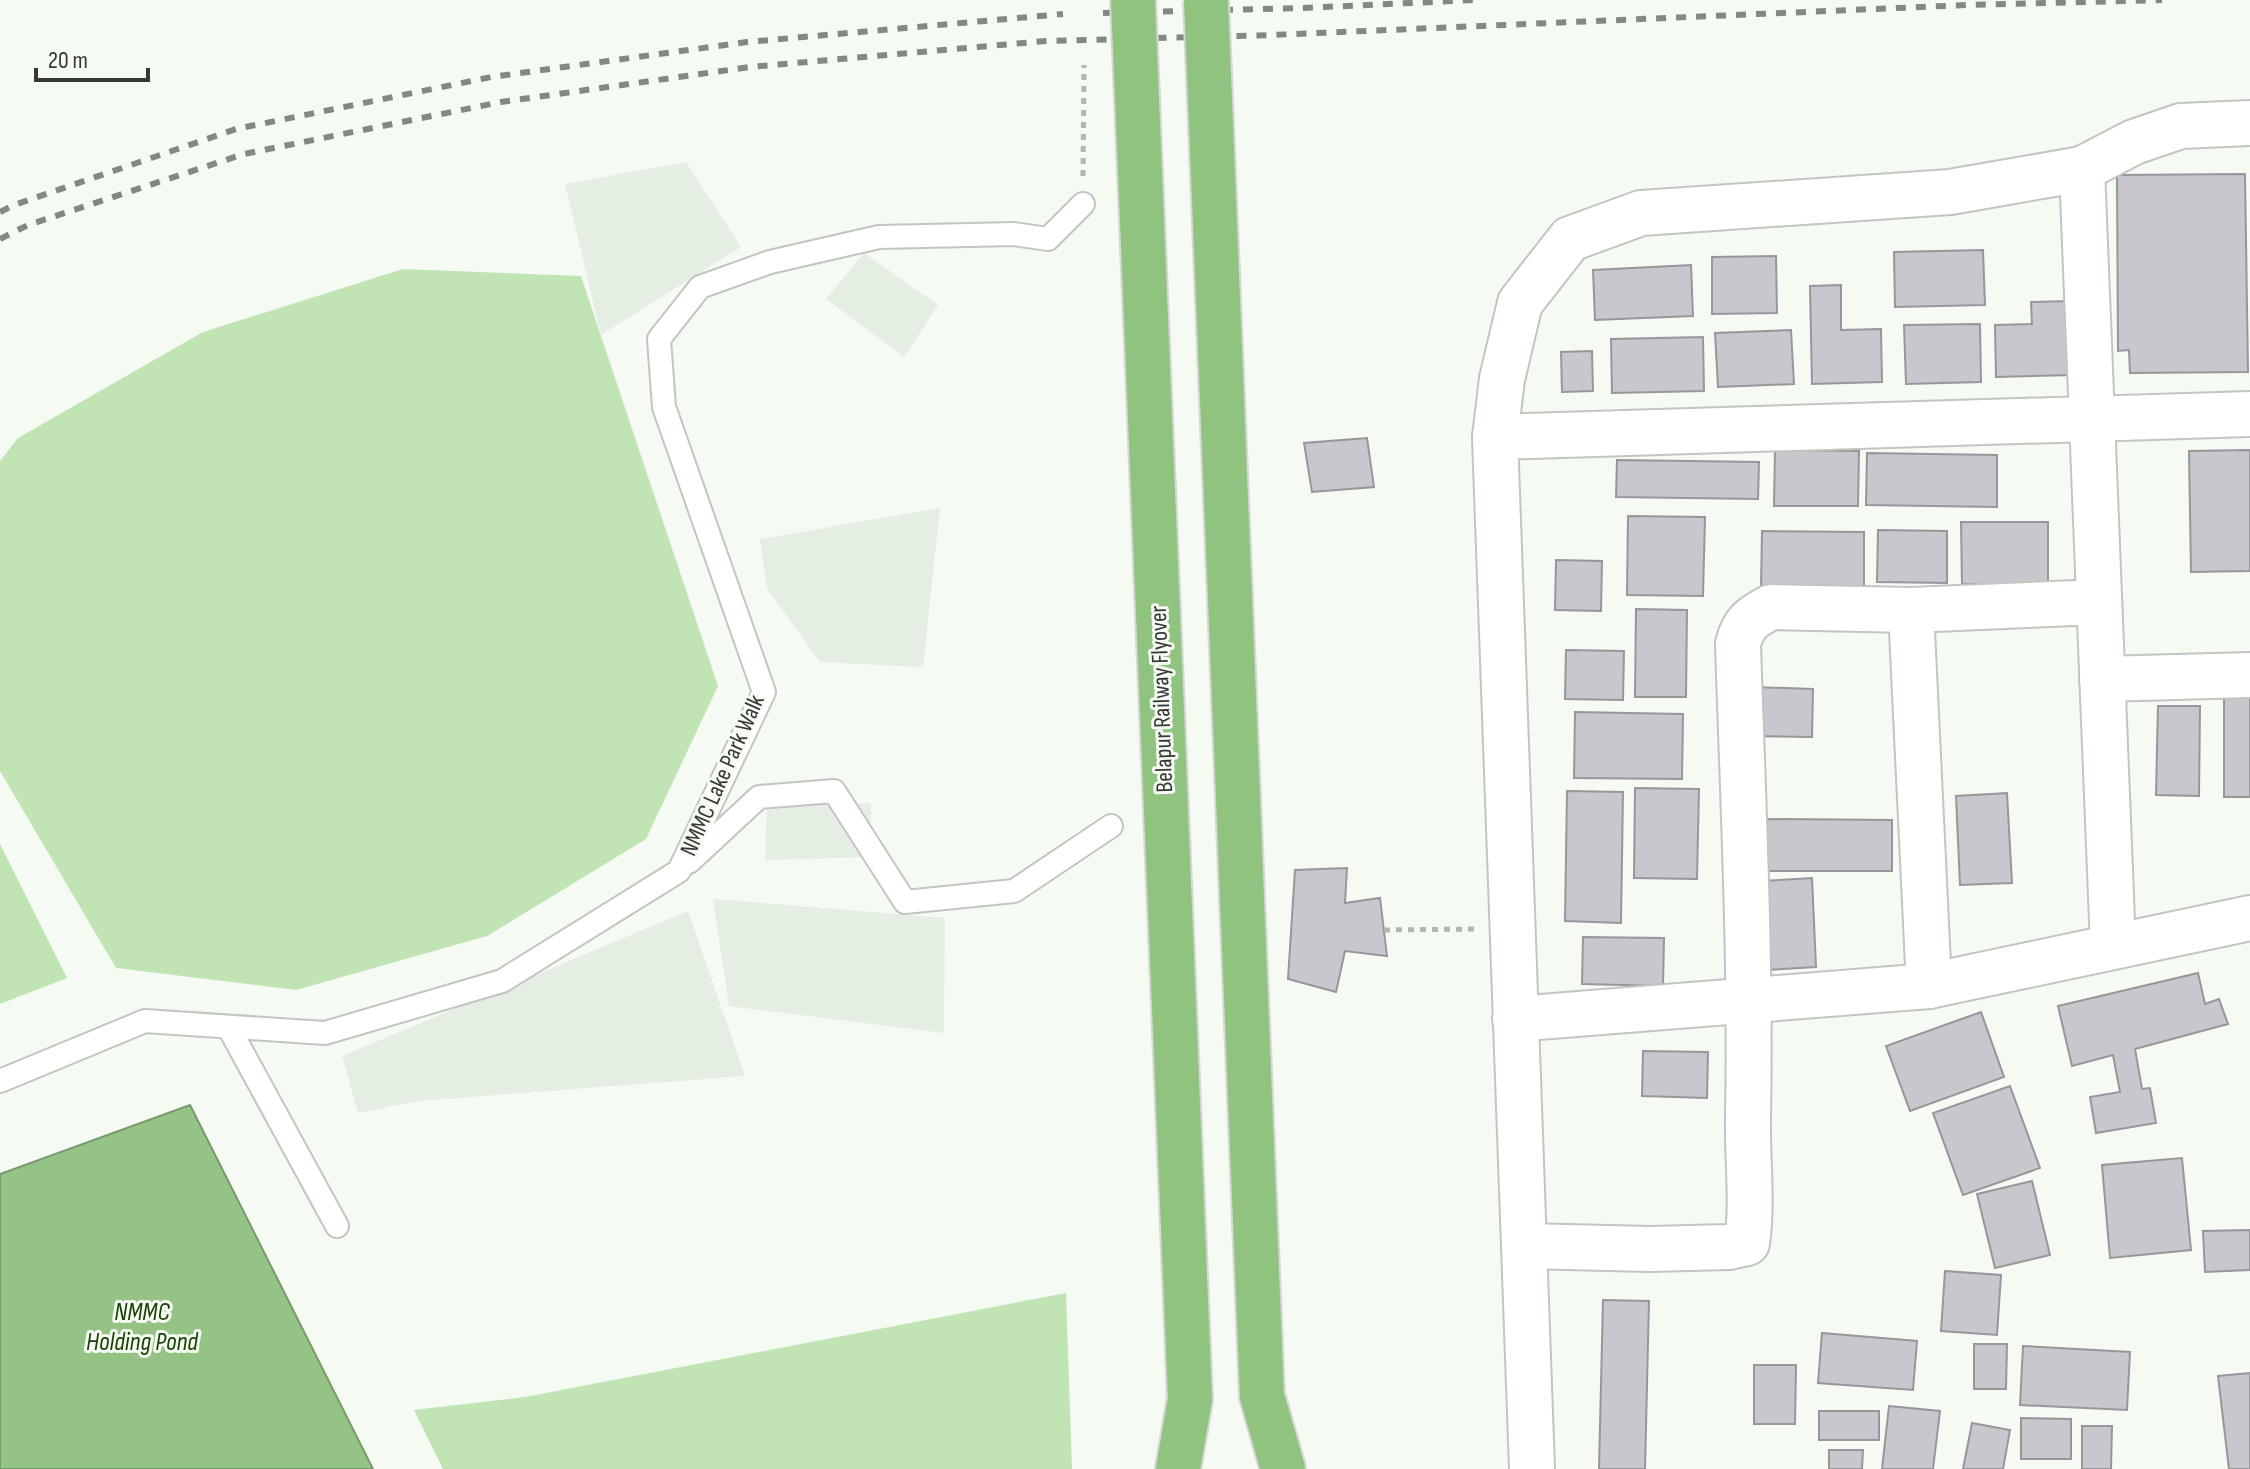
<svg xmlns="http://www.w3.org/2000/svg" width="2250" height="1469" font-family="'Sofia Sans Condensed',sans-serif">
<style>
.built{fill:#e4eee2}
.green{fill:#c0e4b4}
.water{fill:#95c386;stroke:#78996e;stroke-width:2}
.building{fill:#cac6cd;stroke:#98959b;stroke-width:2}
.lines{fill:none;stroke-linecap:round;stroke-linejoin:round}
.service-casing{stroke:#c1c6c0;stroke-width:26}
.minor-casing{stroke:#c1c6c0;stroke-width:48}
.trunk-casing{stroke:#d7d7d7;stroke-width:48}
.path{stroke:#b3b7b2;stroke-width:5;stroke-dasharray:6 6;stroke-linecap:butt}
.service{stroke:#fff;stroke-width:22}
.minor{stroke:#fff;stroke-width:44}
.trunk{stroke:#90c37f;stroke-width:44}
.rail{stroke:#848884;stroke-width:6;stroke-dasharray:10 10;stroke-linecap:butt}
.trunk-bridge-casing{stroke:#d7d7d7;stroke-width:48;stroke-linecap:butt}
.trunk-bridge{stroke:#90c37f;stroke-width:44}
.labels{text-anchor:middle;stroke-width:6;stroke-linejoin:round;paint-order:stroke}
.street-label{font-size:24px;fill:#363836;stroke:#f5faf3}
.water-label{font-size:26px;font-style:italic;fill:#184303;stroke:#f5faf3}
</style>
<rect width="100%" height="100%" fill="#f5faf3"/>
<g class="built">
<polygon points="686,162 741,247 601,335 565,184"/>
<polygon points="864,253 938,305 904,357 826,299"/>
<polygon points="940,508 923,667 820,662 767,589 760,539"/>
<polygon points="871,803 871,857 765,860 767,807"/>
<polygon points="713,899 945,918 944,1033 729,1006"/>
<polygon points="688,911 745,1076 418,1101 358,1113 342,1056"/>
</g>
<g class="green">
<polygon points="403,269 581,276 718,686 646,839 487,936 296,990 116,968 0,771 0,461 18,438 203,332"/>
<polygon points="0,844 67,978 0,1004"/>
<polygon points="1066,1293 1072,1469 443,1469 414,1410 525,1397"/>
</g>
<polygon class="water" points="190,1105 373,1469 0,1469 0,1174"/>
<g class="building">
<polygon points="2245,174 2248,372 2130,373 2129,350 2118,351 2117,175"/>
<polygon points="1983,250 1985,305 1895,307 1894,252"/>
<polygon points="1776,256 1777,313 1712,314 1712,257"/>
<polygon points="1691,265 1693,316 1595,320 1593,270"/>
<polygon points="1841,285 1841,330 1881,329 1882,382 1812,384 1810,286"/>
<polygon points="2072,301 2074,375 1996,377 1995,325 2032,324 2031,302"/>
<polygon points="1980,324 1981,382 1906,384 1904,325"/>
<polygon points="1791,330 1794,384 1718,387 1715,333"/>
<polygon points="1703,337 1704,391 1612,393 1611,339"/>
<polygon points="1592,351 1593,391 1562,392 1561,352"/>
<polygon points="1367,438 1374,487 1312,492 1304,443"/>
<polygon points="1775,450 1859,451 1858,506 1774,506"/>
<polygon points="2250,450 2250,571 2191,572 2189,451"/>
<polygon points="1867,453 1997,455 1997,507 1866,505"/>
<polygon points="1617,460 1759,462 1758,499 1616,497"/>
<polygon points="1628,516 1705,517 1703,596 1627,595"/>
<polygon points="1961,522 2048,522 2048,584 1962,584"/>
<polygon points="1878,530 1947,531 1947,583 1877,582"/>
<polygon points="1762,531 1864,532 1864,591 1761,589"/>
<polygon points="1556,560 1602,561 1601,611 1555,610"/>
<polygon points="1636,609 1687,610 1686,697 1635,697"/>
<polygon points="1566,650 1624,651 1623,700 1565,699"/>
<polygon points="1753,687 1813,689 1812,737 1752,736"/>
<rect x="2224" y="696" width="26" height="101"/>
<polygon points="2158,706 2200,706 2199,796 2156,795"/>
<polygon points="1575,712 1683,714 1682,779 1574,778"/>
<polygon points="1635,788 1699,789 1697,879 1634,878"/>
<polygon points="1567,791 1623,792 1621,923 1565,921"/>
<polygon points="2007,793 2012,883 1960,885 1956,796"/>
<polygon points="1763,819 1892,820 1892,871 1763,871"/>
<polygon points="1347,868 1345,903 1380,898 1387,956 1345,951 1336,992 1288,979 1295,870"/>
<polygon points="1812,878 1816,967 1766,970 1762,881"/>
<polygon points="1583,937 1664,938 1663,986 1582,984"/>
<polygon points="2198,973 2205,1004 2219,999 2228,1024 2135,1049 2142,1089 2150,1088 2156,1123 2096,1133 2090,1097 2120,1092 2113,1055 2072,1066 2058,1006"/>
<polygon points="1981,1012 2004,1077 1910,1111 1886,1046"/>
<polygon points="1643,1051 1708,1052 1707,1098 1642,1096"/>
<polygon points="2010,1086 2040,1168 1963,1195 1933,1113"/>
<polygon points="2182,1158 2191,1250 2110,1258 2102,1165"/>
<polygon points="2032,1181 2050,1255 1995,1268 1977,1194"/>
<polygon points="2250,1230 2250,1270 2205,1272 2203,1231"/>
<polygon points="1945,1271 2001,1275 1997,1335 1941,1331"/>
<polygon points="1603,1300 1649,1301 1645,1469 1599,1469"/>
<polygon points="1822,1333 1917,1341 1913,1390 1818,1383"/>
<polygon points="1974,1344 2007,1344 2006,1389 1974,1389"/>
<polygon points="2023,1346 2130,1352 2127,1410 2020,1405"/>
<polygon points="1754,1365 1796,1365 1795,1424 1754,1424"/>
<polygon points="2250,1373 2250,1469 2229,1469 2218,1376"/>
<polygon points="1889,1406 1940,1411 1933,1469 1882,1469"/>
<rect x="1819" y="1411" width="60" height="29"/>
<polygon points="2021,1418 2071,1419 2071,1459 2021,1459"/>
<polygon points="1972,1423 2010,1430 2003,1469 1963,1469"/>
<polygon points="2082,1426 2112,1426 2111,1469 2082,1469"/>
<polygon points="1829,1450 1863,1450 1862,1469 1829,1469"/>
</g>
<g class="lines">
<g class="service-casing">
<g id="service">
<polyline points="689,862 759,797 834,791 905,902 1014,891 1111,826"/>
<polyline points="229,1028 337,1226"/>
<polyline points="0,1081 145,1021 325,1033 502,981 679,871 764,692 664,407 659,339 700,287 770,262 879,237 1014,234 1048,239 1083,204"/>
</g>
</g>
<g class="minor-casing">
<g id="minor">
<polyline points="2082,169 2113,946"/>
<polyline points="1495,437 2250,414"/>
<polyline points="1911,610 1929,986"/>
<polyline points="2102,679 2250,675"/>
<polyline points="1515,1019 1929,986 2250,918"/>
<path d="M1524,1246L1650,1249L1729,1247L1747,1243C1753,1201 1747,1159 1748,1116C1751,959 1743,801 1738,644C1743,623 1752,617 1771,607L1911,610L2099,602"/>
<polyline points="1532,1469 1495,437 1502,379 1520,303 1570,239 1641,213 1950,192 2082,169 2134,142 2181,126 2250,123"/>
</g>
</g>
<g class="trunk-casing">
<g id="trunk">
<polyline points="1262,1396 1283,1469"/>
<polyline points="1178,1469 1190,1399"/>
</g>
</g>
<g class="path">
<polyline points="1083,176 1084,65"/>
<polyline points="1384,930 1475,929"/>
</g>
<use href="#service" class="service"/>
<use href="#minor" class="minor"/>
<use href="#trunk" class="trunk"/>
<g class="rail">
<polyline points="1103,13 1303,8 1475,0"/>
<polyline points="0,212 14,205 236,129 491,77 747,42 1063,14"/>
<polyline points="0,239 28,225 244,154 501,102 750,67 1046,41 1272,35 1967,5 2162,0"/>
</g>
<g class="trunk-bridge-casing">
<g id="trunk-bridge">
<polyline points="1133,0 1190,1399"/>
<polyline points="1206,0 1262,1396"/>
</g>
</g>
<use href="#trunk-bridge" class="trunk-bridge"/>
</g>
<g class="labels">
<g class="street-label">
<text transform="translate(1161 699) rotate(-92)" y="8">Belapur Railway Flyover</text>
<text transform="translate(722 775) rotate(-66)" y="8">NMMC Lake Park Walk</text>
</g>
<g class="water-label">
<text x="142" y="1320">NMMC<tspan x="142" dy="30">Holding Pond</tspan></text>
</g>
</g>
<path d="M36 68v12h112v-12" fill="none" stroke="#363836" stroke-width="4"/>
<text x="48" y="68" font-size="24" fill="#363836" stroke="#f5faf3" stroke-width="6" paint-order="stroke">20 m</text>
</svg>
